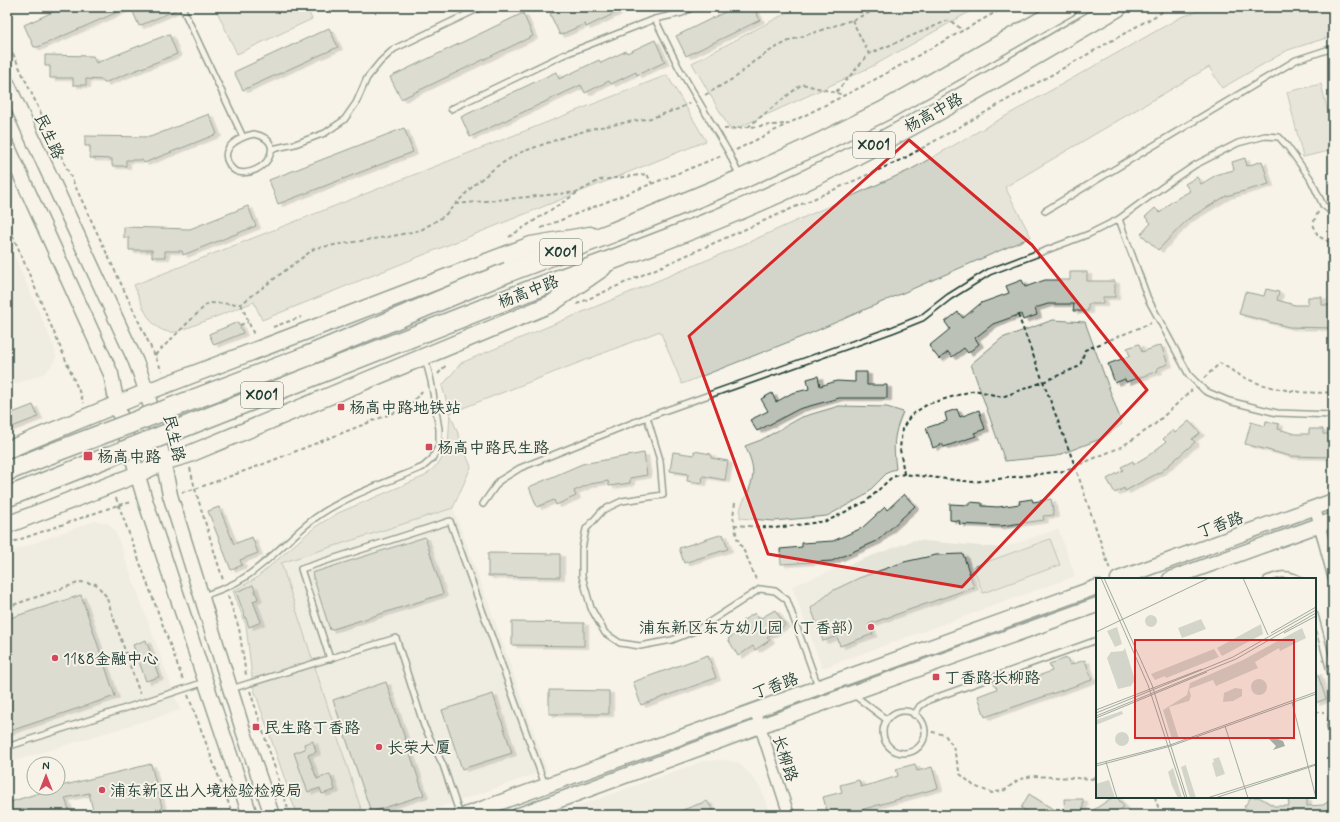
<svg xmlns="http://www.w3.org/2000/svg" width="1340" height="822" font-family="Mynerve,'LXGW WenKai TC',sans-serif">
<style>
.built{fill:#e5e4d9}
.green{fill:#d3d5ca;stroke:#79897f}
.building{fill:#bbc1b6;stroke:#1f3d34;filter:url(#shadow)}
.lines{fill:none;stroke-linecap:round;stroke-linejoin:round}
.lane-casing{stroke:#1f3d34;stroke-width:8}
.street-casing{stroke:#1f3d34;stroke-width:13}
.secondary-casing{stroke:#1f3d34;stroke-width:17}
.primary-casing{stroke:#1f3d34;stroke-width:19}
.highway-casing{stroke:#1f3d34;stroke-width:22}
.path{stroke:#1f3d34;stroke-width:2;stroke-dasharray:4 3;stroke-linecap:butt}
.lane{stroke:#f7f3e8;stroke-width:5}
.street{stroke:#f7f3e8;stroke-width:10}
.secondary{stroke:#f7f3e8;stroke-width:14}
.primary{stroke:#f7f3e8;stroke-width:16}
.highway{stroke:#f7f3e8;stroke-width:19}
.highway-bridge-casing{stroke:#1f3d34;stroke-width:22;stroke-linecap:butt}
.highway-bridge{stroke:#f7f3e8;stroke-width:19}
.marked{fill:none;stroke:#d62828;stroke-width:3;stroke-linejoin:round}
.poi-dot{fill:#d1495b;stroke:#f7f3e8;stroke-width:1.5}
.labels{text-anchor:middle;stroke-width:4;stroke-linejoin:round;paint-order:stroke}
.shield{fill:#f7f3e8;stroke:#60746a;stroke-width:1}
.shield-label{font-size:15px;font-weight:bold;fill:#1f3d34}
.street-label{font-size:16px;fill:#1f3d34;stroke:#f7f3e8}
.poi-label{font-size:16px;fill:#1f3d34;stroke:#f7f3e8;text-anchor:start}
.inset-road{fill:none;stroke:#a1aaa0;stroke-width:1}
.view{fill:#d62828;fill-opacity:0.15;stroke:#d62828;stroke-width:2}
.inset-edge{fill:none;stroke:#1f3d34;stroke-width:2}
</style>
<defs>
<filter id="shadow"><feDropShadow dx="4.5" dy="2.5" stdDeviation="0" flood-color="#0004"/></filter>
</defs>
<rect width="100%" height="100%" fill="#f7f3e8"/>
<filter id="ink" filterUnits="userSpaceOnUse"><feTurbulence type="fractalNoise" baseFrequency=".025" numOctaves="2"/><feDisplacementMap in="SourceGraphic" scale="8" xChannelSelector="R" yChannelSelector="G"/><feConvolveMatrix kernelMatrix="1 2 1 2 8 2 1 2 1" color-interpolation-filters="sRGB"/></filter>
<g filter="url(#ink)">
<g class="built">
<polygon points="7,239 54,347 56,357 51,366 45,373 7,387"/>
<polygon points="453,508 497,627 547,770 418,815 363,815 281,563"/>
<polygon points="95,521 107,523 115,531 180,710 7,763 7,553"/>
<polygon points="1058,529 1075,576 822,668 792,586 914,540 1002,548"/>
<polygon points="722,760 737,762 750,774 761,789 770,815 553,815 704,761"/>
</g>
<g class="green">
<polygon points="215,7 306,7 312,19 237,54"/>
<polygon points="798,7 978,7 873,66 731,131 692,63"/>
<polygon points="1211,7 1333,7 1333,36 1288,50 1222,88 1209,67 1005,187 1031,237 809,334 682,384 660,331 450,413 471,467 453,508 281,563 363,815 297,815 253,686 246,625 233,591 255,579 315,527 338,513 425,476 440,462 448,447 450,413 442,386 461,363 731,250 910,170 1181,17"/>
<path d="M667,75L706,141L262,320L254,302L182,330C179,331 174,333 170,332C148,330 141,301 134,285Z"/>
<polygon points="1321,84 1333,132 1333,150 1303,157 1287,92"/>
<polygon points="1053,320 1085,322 1122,424 1103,438 1056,456 1005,461 971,364 1002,338"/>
<path d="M839,406L887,407L903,412C893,436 893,444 896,469L889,471L864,496L827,516L774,521L740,518C740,505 742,505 747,494C756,475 754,465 745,446L761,440L802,417Z"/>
<polygon points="1050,539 1060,565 983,593 973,567"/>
</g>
<g class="building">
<polygon points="64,7 129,7 38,47 34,47 24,25"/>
<polygon points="131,7 178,7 178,9 139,26"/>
<polygon points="566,7 628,7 586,27 585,24 560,35 550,14"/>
<polygon points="735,7 753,7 760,20 686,56 676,36"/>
<polygon points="523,13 533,36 401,99 390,77"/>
<polygon points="329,28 338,47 243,90 234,72"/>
<polygon points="169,34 177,54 104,83 103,80 86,79 86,85 73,85 73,78 50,78 50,66 45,66 45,55 93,56 96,63"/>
<polygon points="655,40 665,62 637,75 636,72 611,84 609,81 585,93 581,85 470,137 461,117 556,72 559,79 599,60 601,63 626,51 627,53"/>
<polygon points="209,114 217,134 144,163 142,160 126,160 126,166 112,166 112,159 90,158 90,146 85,146 85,136 150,137"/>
<polygon points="404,128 413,152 278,204 269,180"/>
<polygon points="1245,158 1247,166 1262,161 1269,184 1226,196 1188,219 1158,250 1141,234 1151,223 1145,217 1155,208 1160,213 1171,202 1190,191 1185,184 1197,177 1201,184 1218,174 1234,170 1232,162"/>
<polygon points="248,206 256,226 183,255 182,251 165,251 165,257 152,257 152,250 129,250 129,238 124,238 124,227 190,229"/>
<polygon points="1070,272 1087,272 1087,281 1115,281 1115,297 1103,297 1103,304 1088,304 1088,311 1073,311 1074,304 1048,304 1035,308 1037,315 1023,320 1021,314 993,324 975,338 979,344 968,353 964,348 952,357 948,352 939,359 929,346 950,329 945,322 958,312 963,318 981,303 1009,293 1006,286 1022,280 1025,287 1045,280 1070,280"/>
<polygon points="1266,289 1279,292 1277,300 1295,305 1308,305 1308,297 1322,297 1322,305 1333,305 1333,328 1289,327 1239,314 1245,292 1264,296"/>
<polygon points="238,322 243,333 214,345 209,334"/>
<polygon points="1139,344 1142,352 1161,345 1168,364 1157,368 1158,371 1126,382 1125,379 1115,383 1108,364 1130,356 1127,348"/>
<polygon points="855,372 867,372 867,385 887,385 887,398 839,398 799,409 757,431 750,420 768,411 761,399 772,393 776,402 792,393 809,389 807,379 818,376 820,386 837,381 855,382"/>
<polygon points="33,405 38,417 7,429 7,415"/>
<polygon points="957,409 960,417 979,410 985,429 974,433 976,436 944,447 942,444 933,448 926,428 947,421 945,413"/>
<polygon points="1189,421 1200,433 1192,439 1195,442 1162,471 1125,491 1124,488 1115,493 1107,479 1123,470 1121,467 1133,461 1134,464 1149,455 1166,442 1163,439 1173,430 1175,433"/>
<polygon points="1266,421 1279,424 1278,429 1296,434 1309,434 1309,429 1323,429 1323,434 1333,434 1333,457 1290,456 1245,444 1251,422 1265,426"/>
<polygon points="694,451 711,454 711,458 728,461 725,480 703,476 702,483 687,481 688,474 670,471 673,452 694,455"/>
<polygon points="644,453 647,475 630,478 630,483 609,486 608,481 590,484 574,491 576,496 556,505 554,500 537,507 529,487 582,464"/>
<polygon points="904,494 915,506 877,541 832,561 781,564 780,549 802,547 802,543 833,541 862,528 885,507 887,510"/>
<polygon points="1032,499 1033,502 1051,499 1054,515 1043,516 1044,520 1001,526 959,524 960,521 950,520 950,504 969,505 969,502 982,503 982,506 998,507 1020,504 1019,501"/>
<polygon points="219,507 234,544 252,537 258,553 240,560 242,565 231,570 208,511"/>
<polygon points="723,534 728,549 684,563 679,548"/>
<polygon points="425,537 443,594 330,630 312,573"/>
<polygon points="488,553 560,554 560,577 488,576"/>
<polygon points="963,554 974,587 869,624 873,634 840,646 837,636 823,641 811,608 832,591 859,578 904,562 936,555"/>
<polygon points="253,585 258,599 253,601 261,622 249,627 236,592"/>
<polygon points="81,595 115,696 7,732 7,619"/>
<polygon points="775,610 785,625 767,637 770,640 755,650 753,646 738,656 728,639 746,627 742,621 755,613 759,619"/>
<polygon points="512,622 584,623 584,646 512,645"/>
<polygon points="146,640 159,677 146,681 133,645"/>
<polygon points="708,655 716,678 641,705 633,682"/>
<polygon points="1067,658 1070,665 1085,660 1092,680 985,717 978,696 997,689 994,683 1012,677 1015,684 1052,671 1049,664"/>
<polygon points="1315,672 1317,672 1326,699 1315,703"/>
<polygon points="386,682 424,795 371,812 333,700"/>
<polygon points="549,690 609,691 609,714 549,714"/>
<polygon points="493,694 512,753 462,769 442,710"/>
<polygon points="313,741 316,752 308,755 317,779 330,774 335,790 322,794 320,788 308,792 294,753 305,749 304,744"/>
<polygon points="151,764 164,815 94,815 89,793 65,798 70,813 63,815 7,815 7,803 61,786"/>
<polygon points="915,764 917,771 932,767 938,788 843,815 828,815 823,797 842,792 840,785 859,780 861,787 879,782 898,776 896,769"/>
<polygon points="1029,794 1062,815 1032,815 1021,808"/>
<polygon points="1113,797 1117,797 1124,807 1112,815 1086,815"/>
<polygon points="1251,797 1259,797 1274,806 1289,806 1288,798 1307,798 1307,806 1323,805 1333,799 1333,815 1257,815 1244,807"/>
<polygon points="1064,799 1083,799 1083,815 1065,815"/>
<polygon points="707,801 716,815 672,815 672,814"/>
</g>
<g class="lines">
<g class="lane-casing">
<g id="lane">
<polyline points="182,7 243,137"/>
<polyline points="655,19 682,13 693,7"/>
<polyline points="451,109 563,55 655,19 678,66 729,153 740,177"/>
<path d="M254,134C290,141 263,178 238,172C234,171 230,167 229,164C219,147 240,137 254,134Z"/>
<polyline points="272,149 295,144 325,133 344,120 356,103 367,78 380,62 394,49 482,7"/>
<polyline points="1045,211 1296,60 1333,48"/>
<polyline points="1119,219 1164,186 1195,165 1238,143 1265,136 1279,137 1287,146 1310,178 1323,205 1333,213"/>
<polyline points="647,417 660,460 663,495 622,501 603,510 586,529 582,549 582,576 591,608 605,633 620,643 640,646 672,640 697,630 760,589 775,591 787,600 818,686"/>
<polyline points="483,504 499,481 520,468 647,417 892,330 922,318 949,297 989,272 1089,234 1119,219 1148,299 1189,375 1205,391 1229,401 1277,413 1333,415"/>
<path d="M1267,579C1279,575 1287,572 1299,579"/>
<path d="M203,596C217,591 230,587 242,579C269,563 289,537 315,518C345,496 388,482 423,467L432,459L439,445V429L431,381L425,358"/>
<polyline points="1315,615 1333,682"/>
<polyline points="330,659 301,569 450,521 545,785"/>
<polyline points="231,689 396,638 424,726 443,765 460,815"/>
<polyline points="854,695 887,720"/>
<polyline points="1333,710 1330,726 1333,737"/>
<circle cx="904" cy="732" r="21"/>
<polyline points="914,715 920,706 929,700 1097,640"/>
<polyline points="7,747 205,682"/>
</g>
</g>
<g class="street-casing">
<g id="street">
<polyline points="1315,508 1333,576"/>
<polyline points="755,711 789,815"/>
</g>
</g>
<g class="secondary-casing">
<g id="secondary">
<path d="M7,83L136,362C153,404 161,450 170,495L243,730L272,815"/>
<polyline points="7,145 111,374 117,405 145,500 250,815"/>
<polyline points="1118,579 1333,501"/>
<polyline points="1170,579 1333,520"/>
<polyline points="465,815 1097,587"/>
<polyline points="519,815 760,726 1097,605"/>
</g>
</g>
<g class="primary-casing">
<g id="primary">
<polyline points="7,450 147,392 531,245 590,235"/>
<polyline points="7,525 138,474 163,462 187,455 551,304 603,268"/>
</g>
</g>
<g class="highway-casing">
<g id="highway">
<polyline points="508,272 614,232 742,179 820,143 884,111 1067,7"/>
<path d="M518,295C628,253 741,215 846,160C938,113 1028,59 1117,7"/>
</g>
</g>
<g class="path">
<polyline points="852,20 869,54"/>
<polyline points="7,41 162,371"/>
<polyline points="836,92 869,54 949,20 963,30"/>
<polyline points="705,95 736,77 753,62 773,49 791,40 852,20 883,7"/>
<polyline points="748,127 802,84 844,95"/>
<polyline points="724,129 785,124"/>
<polyline points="736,150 867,84 1005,7"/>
<polyline points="456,204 578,192 600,180 647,174 652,184"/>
<polyline points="1318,212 1313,224 1318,236 1333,244"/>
<polyline points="7,222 84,403"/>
<polyline points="541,228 721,156"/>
<polyline points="509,237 577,193"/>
<polyline points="241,304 254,335"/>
<polyline points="577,304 903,159 1171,7"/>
<polyline points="1018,315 1075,466 1110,570"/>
<polyline points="240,325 248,322"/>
<polyline points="273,327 301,317"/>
<polyline points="155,355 208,303 241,304 315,248 393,236 421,230 444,216 474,185 496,167 519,153 564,137 595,128 651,118 678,109 690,103"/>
<polyline points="438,374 447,364"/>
<path d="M1204,378L1220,363C1227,367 1234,372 1241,376C1266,389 1305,395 1333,392"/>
<polyline points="190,468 195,489 223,580"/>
<polyline points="904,474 900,449 902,429 911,415 928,404 975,390 1002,397 1043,382 1080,366 1085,350 1151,323"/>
<polyline points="182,492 195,489 261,465 408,407 424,389"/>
<polyline points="116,498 183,680"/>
<polyline points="735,503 733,516 737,538 746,555 757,582"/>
<polyline points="734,525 775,528 827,521 867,501 892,477 904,474 973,482 1064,471 1121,447 1153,426 1192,390"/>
<polyline points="7,544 118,505 133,502"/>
<polyline points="228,596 239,628 246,675"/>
<polyline points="7,607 81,582 96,584 106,596 140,694"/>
<polyline points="250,691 290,815"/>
<polyline points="188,695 233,815"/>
<polyline points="1315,712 1324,712"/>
<polyline points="925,730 945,735 953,746 960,774 974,786 992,793 1005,790 1018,780 1032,776 1097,779"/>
<polyline points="1093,779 1097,772"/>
<polyline points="1155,797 1160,813"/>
<path d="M1150,815C1167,812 1187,808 1204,815"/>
</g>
<use href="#lane" class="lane"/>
<use href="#street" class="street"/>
<use href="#secondary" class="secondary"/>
<use href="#primary" class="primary"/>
<use href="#highway" class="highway"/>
<g class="highway-bridge-casing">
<g id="highway-bridge">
<polyline points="7,471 55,452 305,357 508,272"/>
<polyline points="7,497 518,295"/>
</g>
</g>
<use href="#highway-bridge" class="highway-bridge"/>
</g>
</g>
<path d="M0 0H1340V822H0ZM909,140L1032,245L1147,390L962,587L768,554L689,336Z" fill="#f7f3e8" fill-opacity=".55" fill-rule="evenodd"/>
<path class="marked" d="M909,140L1032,245L1147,390L962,587L768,554L689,336Z"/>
<g class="poi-dot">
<rect x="337" y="403" width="8" height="8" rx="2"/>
<rect x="425" y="443" width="8" height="8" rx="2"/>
<rect x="83" y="451" width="10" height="10" rx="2"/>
<circle cx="871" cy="627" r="4"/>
<circle cx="55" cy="658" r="4"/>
<rect x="932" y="673" width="8" height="8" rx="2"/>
<rect x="252" y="723" width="8" height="8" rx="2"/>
<circle cx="379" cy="747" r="4"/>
<circle cx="102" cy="790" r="4"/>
</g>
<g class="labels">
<g class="shield">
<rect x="853" y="132" width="42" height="26" rx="3"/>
<rect x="540" y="239" width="42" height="26" rx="3"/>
<rect x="241" y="382" width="42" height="26" rx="3"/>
</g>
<g class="shield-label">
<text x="874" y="150">X001</text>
<text x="561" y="257">X001</text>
<text x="262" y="400">X001</text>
</g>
<g class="street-label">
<text transform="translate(933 112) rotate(-29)" y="6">杨高中路</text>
<text transform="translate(50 136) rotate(65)" y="6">民生路</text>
<text transform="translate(528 291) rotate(-21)" y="6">杨高中路</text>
<text transform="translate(175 438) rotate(77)" y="6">民生路</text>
<text transform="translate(1220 524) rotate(-20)" y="6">丁香路</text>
<text transform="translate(775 685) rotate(-20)" y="6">丁香路</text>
<text transform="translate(786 758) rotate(72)" y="6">长柳路</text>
</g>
<g class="poi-label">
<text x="349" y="413">杨高中路地铁站</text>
<text x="437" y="453">杨高中路民生路</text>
<text x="97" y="462">杨高中路</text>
<text x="863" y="633" text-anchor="end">浦东新区东方幼儿园（丁香部）</text>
<text x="63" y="664">1188金融中心</text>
<text x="944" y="683">丁香路长柳路</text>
<text x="264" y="733">民生路丁香路</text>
<text x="387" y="753">长荣大厦</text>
<text x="110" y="796">浦东新区出入境检验检疫局</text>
</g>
</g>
<g transform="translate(1096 578)">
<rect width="220" height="220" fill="#f7f3e8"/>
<path d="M49 43a6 6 0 1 1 12 0a6 6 0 1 1-12 0ZM105,41L110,51L86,60L82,50ZM165,46L167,56L126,78L121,70ZM21,49L26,66L19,69L11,53ZM206,50L210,60L184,73L183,70L159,84L162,90L120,108L117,102L93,111L95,118L93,123L73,129L83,161H76L67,132L91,117L94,105L147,82ZM29,70L39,102L35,108L22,111L11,80L15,74L27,73ZM118,71L123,79L70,100L69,98L59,102L55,96ZM155 109a8 8 0 1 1 16 0a8 8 0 1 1-16 0ZM139,110L146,111V118L137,123L127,124L128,115ZM26,133L27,136L0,147V142ZM19 161a7 7 0 1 1 14 0a7 7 0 1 1-14 0ZM123,179L129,196L120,199L116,185L118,184L117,181ZM90,187V188L100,220H94L85,189ZM77,190L86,220H82L76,208L72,194ZM13,202L19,220H0V206Z" fill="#d3d5ca"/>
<path d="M179,160L187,163L189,168L177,172L180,168L173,161Z" fill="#a4ada3"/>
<path class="inset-road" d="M5,0L52,107L89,220M8,0L56,107L91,220M147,0L172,57M0,54L113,0M175,55L220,29M188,55L220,38M196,124L220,220M0,132L106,91M0,135L137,79L220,32M0,138L140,81L220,35M0,140L111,94M129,148L152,220M10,184L21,220M0,186L74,167L220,114M0,188L75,168L220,116M111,220L220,186M119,220L220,187"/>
<path class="view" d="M39,62H198V160H39Z"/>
<rect width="220" height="220" class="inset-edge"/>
</g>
<rect width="1340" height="822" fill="none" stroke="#f7f3e8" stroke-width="24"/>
<rect x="12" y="12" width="1316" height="798" fill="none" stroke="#1f3d34" stroke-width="1.5" filter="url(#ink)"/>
<g transform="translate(46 776)"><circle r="19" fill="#f7f3e8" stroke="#a1aaa0"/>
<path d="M0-3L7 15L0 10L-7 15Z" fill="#d1495b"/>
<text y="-6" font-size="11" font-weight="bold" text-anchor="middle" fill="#1f3d34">N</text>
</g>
</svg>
